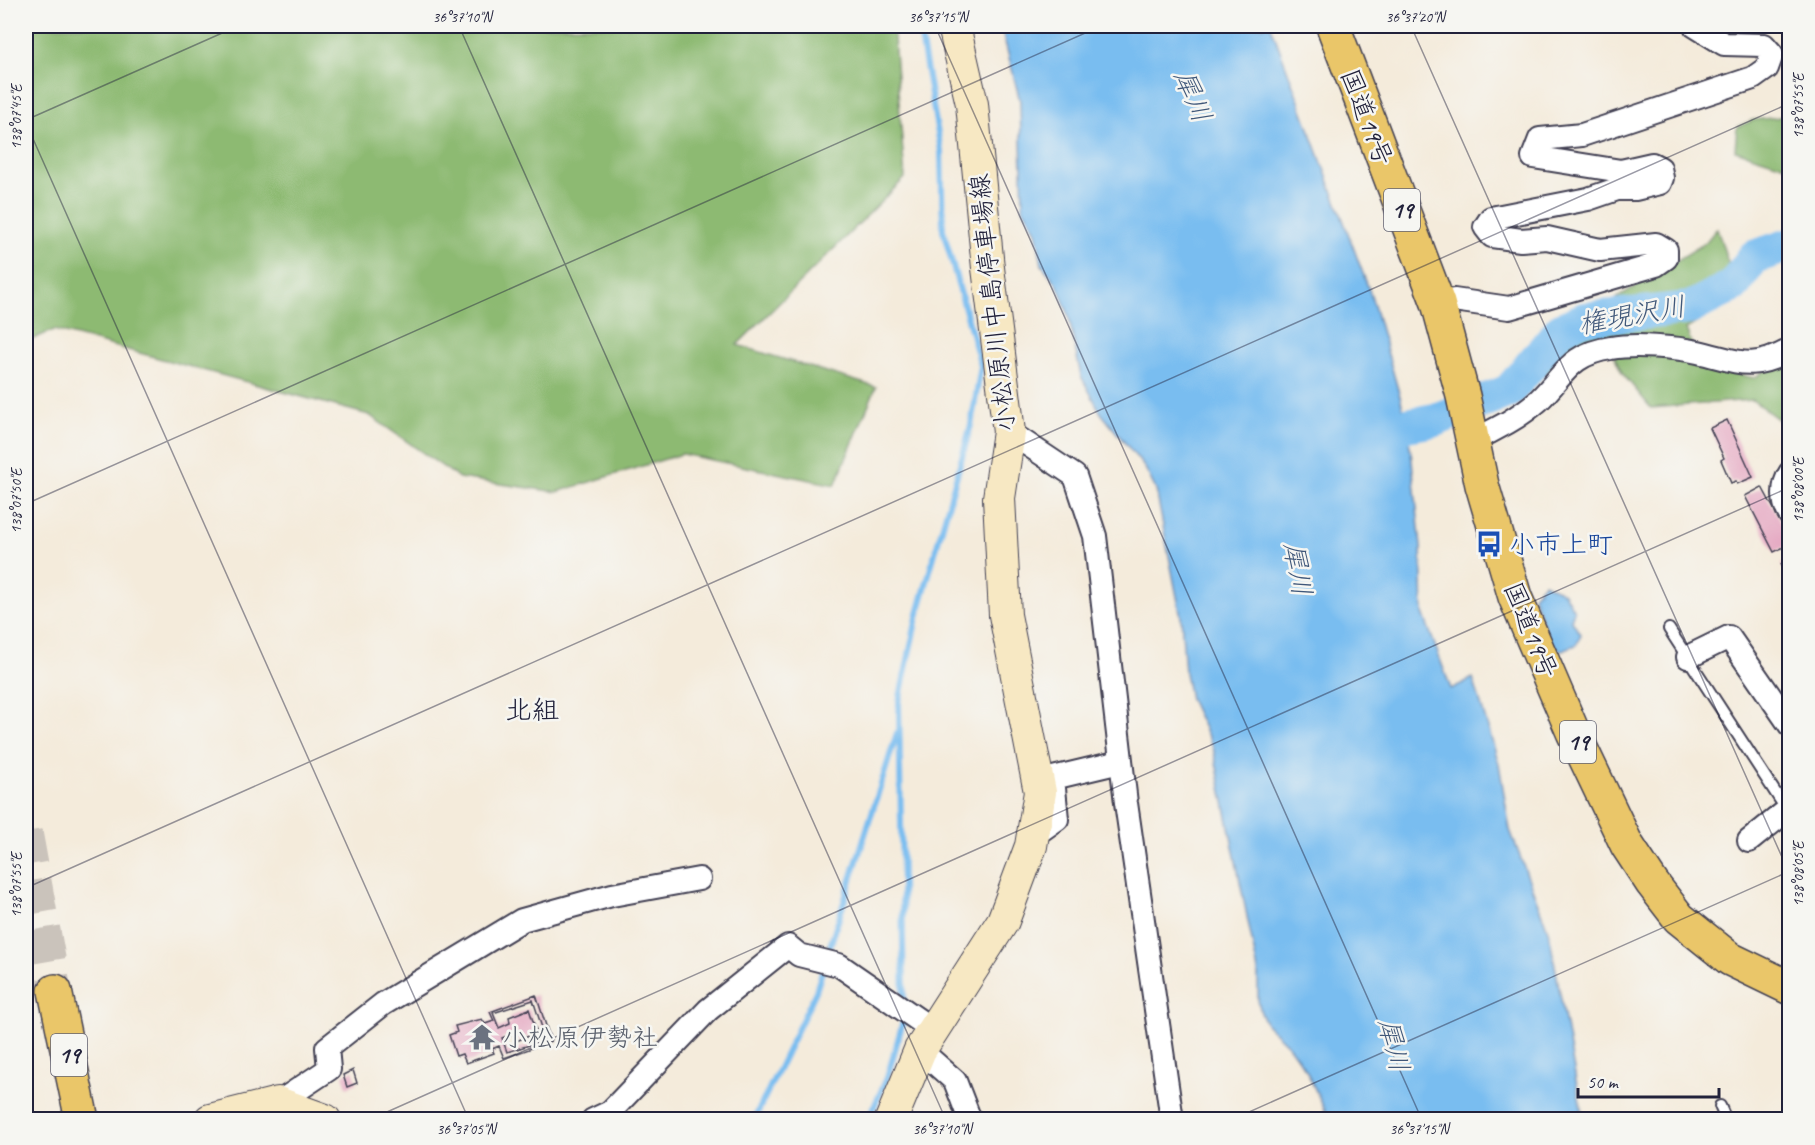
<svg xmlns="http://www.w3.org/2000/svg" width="1815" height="1145" font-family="Caveat,'Klee One',sans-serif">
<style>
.forest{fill:#8dba72;stroke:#586e56;stroke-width:1.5}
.water{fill:#79bdf0;stroke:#4e7096;stroke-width:1.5}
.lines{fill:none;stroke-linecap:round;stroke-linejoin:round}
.stream{stroke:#79bdf0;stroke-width:6}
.river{stroke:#79bdf0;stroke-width:34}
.building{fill:#e6acc4;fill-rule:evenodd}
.trunk-tunnel{stroke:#cac3bb;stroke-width:33;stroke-dasharray:33 16;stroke-linecap:butt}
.service-casing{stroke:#424053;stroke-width:14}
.minor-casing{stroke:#424053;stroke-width:26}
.secondary-casing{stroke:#424053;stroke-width:34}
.trunk-casing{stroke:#424053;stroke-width:36}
.service{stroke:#fff;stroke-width:10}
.minor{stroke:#fff;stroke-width:22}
.secondary{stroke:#f7e8c3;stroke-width:32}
.trunk{stroke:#eac669;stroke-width:33}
.ticks{fill:none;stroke:#22223b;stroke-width:1.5;stroke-opacity:0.45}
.labels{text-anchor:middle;stroke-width:5;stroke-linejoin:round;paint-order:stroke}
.shield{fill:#f6f6f2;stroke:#626272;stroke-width:1.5}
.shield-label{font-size:24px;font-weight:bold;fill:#22223b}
.street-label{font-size:26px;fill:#22223b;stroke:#f6f6f2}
.transit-label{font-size:26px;fill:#164399;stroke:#f6f6f2;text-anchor:start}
.worship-label{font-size:26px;fill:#5b616d;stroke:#f6f6f2;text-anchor:start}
.water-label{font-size:27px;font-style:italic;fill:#40587a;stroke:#f6f6f2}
.neighbourhood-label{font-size:27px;fill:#22223b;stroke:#f6f6f2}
.neatline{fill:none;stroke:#22223b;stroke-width:2}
.ticks-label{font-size:15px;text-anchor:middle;fill:#22223b}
</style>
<rect width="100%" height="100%" fill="#f6f6f2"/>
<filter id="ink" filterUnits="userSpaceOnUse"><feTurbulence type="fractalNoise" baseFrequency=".0167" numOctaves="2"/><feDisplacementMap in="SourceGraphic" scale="12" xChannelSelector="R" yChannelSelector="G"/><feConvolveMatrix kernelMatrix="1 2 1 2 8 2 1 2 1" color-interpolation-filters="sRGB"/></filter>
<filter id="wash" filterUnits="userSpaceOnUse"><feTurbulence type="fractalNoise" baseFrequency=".008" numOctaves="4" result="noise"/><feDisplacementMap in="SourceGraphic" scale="24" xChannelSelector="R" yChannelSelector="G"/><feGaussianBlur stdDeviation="1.35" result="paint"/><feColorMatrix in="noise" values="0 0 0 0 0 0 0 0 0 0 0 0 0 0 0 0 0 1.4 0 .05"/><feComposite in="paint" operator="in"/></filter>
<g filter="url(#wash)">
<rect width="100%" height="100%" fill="#f4ebdb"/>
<g class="forest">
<polygon points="26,26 893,26 905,178 737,345 876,387 835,485 682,454 557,492 459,478 369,415 54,330 26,342"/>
<polygon points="1789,116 1789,167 1735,150 1737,127 1753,120"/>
<polygon points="1717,228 1739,297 1686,329 1700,365 1754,378 1789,354 1789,427 1752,400 1651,408 1622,373 1605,335 1529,385 1514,362 1705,243"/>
</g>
<g class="water">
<polygon points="1001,26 1271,26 1371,295 1401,400 1411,452 1421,547 1423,613 1451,689 1473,678 1499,764 1510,830 1549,933 1583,1119 1329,1119 1306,1070 1288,1045 1267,1025 1261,1013 1258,1000 1258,971 1213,747 1190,699 1185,673 1181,617 1156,490 1145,468 1101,413 1081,376 1068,313 1057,284 1042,265 1036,231 1023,208 1020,101"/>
<polygon points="1544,583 1564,593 1574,611 1571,620 1581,634 1576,645 1562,650 1552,648 1533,596"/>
</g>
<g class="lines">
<g class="stream">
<polyline points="904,1004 899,702 917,617 971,425 981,366 943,230 941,151 919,26"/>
<polyline points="754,1120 816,991 897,733"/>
<polyline points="868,1120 887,1078 904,1018"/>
</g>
<polyline class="river" points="1361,433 1435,420 1509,391 1561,329 1584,319 1690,308 1734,285 1754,257 1790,245"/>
</g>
<g id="blocks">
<g class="building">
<polygon points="1727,420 1753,477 1737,484 1736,481 1731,483 1721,460 1724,458 1710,428"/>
<polygon points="1762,487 1790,539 1790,544 1774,552 1745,496"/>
<polygon points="1790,559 1790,580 1781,564"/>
<path d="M536,995L551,1041L504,1058L499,1046L492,1049L494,1053L466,1063L462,1054L456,1056L449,1035L457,1032L455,1026L482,1019L485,1024L494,1021L490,1012ZM533,1000L546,1040L507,1052L502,1038L512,1034L516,1041L537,1033L529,1009L509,1017L510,1023L499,1028L493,1013Z"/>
<polygon points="353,1070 357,1083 347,1087 343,1075"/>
</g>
</g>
</g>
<g filter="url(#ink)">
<use href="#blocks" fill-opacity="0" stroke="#424053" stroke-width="1.5"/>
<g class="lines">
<polyline class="trunk-tunnel" points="26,832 55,991"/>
<g class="service-casing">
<g id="service">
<polyline points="1669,629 1788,812"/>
<polyline points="1720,1106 1726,1120"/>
<polyline points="1787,1120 1790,1117"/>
</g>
</g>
<g class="minor-casing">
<g id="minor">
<polyline points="1438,303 1454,300 1509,308 1656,265 1666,258 1666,250 1656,244 1600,250 1547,238 1521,240 1492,236 1485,227 1491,218 1588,199 1617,189 1635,189 1660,183 1662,178 1660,168 1652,164 1621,171 1533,157 1540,139 1582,135 1753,78 1767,68 1772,54 1764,45 1724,44 1695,26"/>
<polyline points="1009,432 1075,476 1095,536 1126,803 1172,1120"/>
<path d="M1472,440C1495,431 1521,416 1539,400C1565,375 1569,354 1611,348C1634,344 1675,347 1698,352C1738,361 1750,372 1790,350"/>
<path d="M1790,473C1782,485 1782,502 1790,515"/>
<polyline points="1688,657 1729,637 1790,725"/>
<polyline points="1033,836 1057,819 1053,778 1120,762"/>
<polyline points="1749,841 1790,808"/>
<polyline points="920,1050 955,1081 970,1120"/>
<polyline points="278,1103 329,1069 327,1048 383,1004 522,920 612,895 699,879"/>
<polyline points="593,1120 610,1112 708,1010 788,946 799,955 839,965 933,1030"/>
</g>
</g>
<g class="secondary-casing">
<g id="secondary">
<polyline points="210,1120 278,1103 325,1120"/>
<polyline points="891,1120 920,1050 1003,921 1031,846 1040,792 1005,615 999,498 1009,432 988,268 972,104 954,26"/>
</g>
</g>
<g class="trunk-casing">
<g id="trunk">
<polyline points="1333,26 1438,303 1463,396 1482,485 1515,597 1573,732 1627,845 1652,883 1679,918 1730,959 1790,988"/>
<polyline points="55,991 82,1120"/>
</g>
</g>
<use href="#service" class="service"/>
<use href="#minor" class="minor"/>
<use href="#secondary" class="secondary"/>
<use href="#trunk" class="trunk"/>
</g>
</g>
<path class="ticks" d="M459,26L946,1120M935,26L1422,1120M1411,26L1790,875M26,120L238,26M26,123L469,1120M26,504L1101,26M26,888L1790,103M369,1120L1790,487M1231,1120L1790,871"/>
<defs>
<g id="bus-bare" transform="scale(2.07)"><path d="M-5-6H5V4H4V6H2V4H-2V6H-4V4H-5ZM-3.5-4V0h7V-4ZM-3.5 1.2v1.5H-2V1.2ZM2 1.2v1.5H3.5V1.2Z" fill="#1a4fb4" stroke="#f6f6f2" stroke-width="2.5" paint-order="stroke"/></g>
<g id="temple-bare" transform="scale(2.07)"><path d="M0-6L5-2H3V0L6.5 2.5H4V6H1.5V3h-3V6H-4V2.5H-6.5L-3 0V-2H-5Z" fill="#6b7280" stroke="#f6f6f2" stroke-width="2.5" paint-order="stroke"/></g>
</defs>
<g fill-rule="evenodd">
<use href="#bus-bare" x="1489" y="544"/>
<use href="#temple-bare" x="482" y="1037"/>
</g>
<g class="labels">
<g class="shield">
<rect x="1384" y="189" width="36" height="42" rx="4.5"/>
<rect x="1560" y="721" width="36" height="42" rx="4.5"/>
<rect x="51" y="1034" width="36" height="42" rx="4.5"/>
</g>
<g class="shield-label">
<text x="1402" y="218">19</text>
<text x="1578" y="750">19</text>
<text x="69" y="1063">19</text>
</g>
<g class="street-label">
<text transform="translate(1367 117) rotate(69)" y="9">国道19号</text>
<text transform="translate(992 303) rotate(-96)" y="9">小松原川中島停車場線</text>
<text transform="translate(1531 630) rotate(68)" y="9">国道19号</text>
</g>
<g class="transit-label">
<text x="1509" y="553">小市上町</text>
</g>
<g class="worship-label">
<text x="502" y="1046">小松原伊勢社</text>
</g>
<g class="water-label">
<text transform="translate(1193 96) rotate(67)" y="9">犀川</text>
<text transform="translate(1632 315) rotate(-10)" y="9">権現沢川</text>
<text transform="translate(1298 569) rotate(80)" y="9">犀川</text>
<text transform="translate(1394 1045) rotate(76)" y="9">犀川</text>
</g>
<g class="neighbourhood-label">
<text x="532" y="719">北組</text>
</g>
</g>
<rect width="1815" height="1145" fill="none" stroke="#f6f6f2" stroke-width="66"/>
<path d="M1578 1088v9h141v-9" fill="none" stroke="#22223b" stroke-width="3"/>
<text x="1587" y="1088" font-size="18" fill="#22223b" stroke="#f6f6f2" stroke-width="4.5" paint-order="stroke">50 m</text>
<rect x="33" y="33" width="1749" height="1079" class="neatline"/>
<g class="ticks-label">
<text x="462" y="22">36°37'10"N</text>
<text x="938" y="22">36°37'15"N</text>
<text x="1415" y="22">36°37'20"N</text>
<text transform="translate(1798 106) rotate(-90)" y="5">138°07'55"E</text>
<text transform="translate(16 117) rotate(-90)" y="5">138°07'45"E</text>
<text transform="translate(1798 490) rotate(-90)" y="5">138°08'00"E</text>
<text transform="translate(16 501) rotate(-90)" y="5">138°07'50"E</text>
<text transform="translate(1798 874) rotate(-90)" y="5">138°08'05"E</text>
<text transform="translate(16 885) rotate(-90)" y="5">138°07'55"E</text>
<text x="466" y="1134">36°37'05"N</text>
<text x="942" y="1134">36°37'10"N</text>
<text x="1419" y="1134">36°37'15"N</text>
</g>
</svg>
